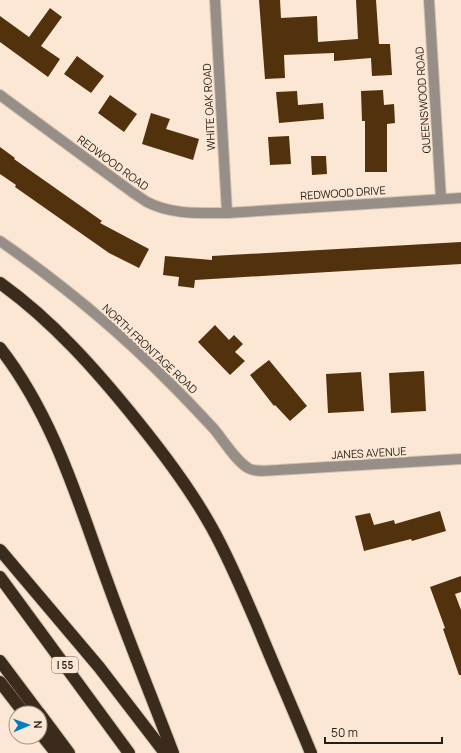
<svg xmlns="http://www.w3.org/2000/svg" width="461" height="753" font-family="Manrope,sans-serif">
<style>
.building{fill:#52320c}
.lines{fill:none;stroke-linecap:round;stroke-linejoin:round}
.minor-casing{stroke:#d4c3b2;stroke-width:12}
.tertiary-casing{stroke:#d4c3b2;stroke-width:12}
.motorway-casing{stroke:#d4c3b2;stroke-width:14}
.minor{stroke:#978e87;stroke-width:10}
.tertiary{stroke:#978e87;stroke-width:10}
.motorway{stroke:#3a2b1d;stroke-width:12}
.labels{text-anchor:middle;stroke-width:4;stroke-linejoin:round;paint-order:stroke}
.shield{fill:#fbe7d4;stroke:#655a50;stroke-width:1}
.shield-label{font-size:10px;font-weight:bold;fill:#251e17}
.street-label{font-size:11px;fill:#251e17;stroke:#fbe7d4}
</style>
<rect width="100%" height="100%" fill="#fbe7d4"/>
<g class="building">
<polygon points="259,0 280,0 281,18 317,16 318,42 358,39 356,0 376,0 379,44 390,44 392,75 372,76 371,58 334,61 334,53 284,55 285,78 265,79"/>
<polygon points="50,8 62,17 41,46 60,59 48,77 0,42 0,16 29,37"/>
<polygon points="77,56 104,76 91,93 64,74"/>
<polygon points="383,90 384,105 394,104 395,123 387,124 387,172 365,172 365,121 362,121 361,91"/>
<polygon points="297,91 298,105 323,103 324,119 279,123 276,92"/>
<polygon points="110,95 137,114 124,132 98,113"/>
<polygon points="151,113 170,119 166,129 199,139 193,160 142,144"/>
<polygon points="289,136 291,164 270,165 268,137"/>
<polygon points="0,147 15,158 14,159 102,221 100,223 149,249 139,268 109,253 15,187 16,185 0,174"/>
<polygon points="311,156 326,156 327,174 312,175"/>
<polygon points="461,242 461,264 195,280 194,288 178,286 179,277 163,275 165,256 212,260 212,256"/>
<polygon points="215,325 229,340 234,335 243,344 235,352 245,361 230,375 198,342"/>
<polygon points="269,360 307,406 290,421 275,405 274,406 250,375"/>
<polygon points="424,371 426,411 391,413 389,373"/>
<polygon points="361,372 364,411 328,413 326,374"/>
<polygon points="440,511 446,531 412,541 411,539 364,551 355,516 370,513 374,525 394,520 395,524"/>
<polygon points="461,576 461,592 455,594 461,610 461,675 459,675 443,629 445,628 430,587"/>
</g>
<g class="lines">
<g class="minor-casing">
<g id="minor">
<polyline points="215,0 227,213"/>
<polyline points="429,0 441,199"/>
<path d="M0,95L132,192C137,195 142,199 147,202C172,215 201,213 227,213L461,198"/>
</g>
</g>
<g class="tertiary-casing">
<path id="tertiary" d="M0,241C62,284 120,332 172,385C186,399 200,414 214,429C224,441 235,460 248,468C256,473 269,470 278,470L461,459"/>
</g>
<g class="motorway-casing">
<g id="motorway">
<path d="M0,283C53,321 97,371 138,422C163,453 188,486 208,521C227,553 241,588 256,622C274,666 293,709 311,753"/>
<path d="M0,348C53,416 77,498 106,578C127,637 151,695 173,753"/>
<polyline points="0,550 99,667 165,753"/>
<polyline points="0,577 129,753"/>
<polyline points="0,661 39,713"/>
<polyline points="0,682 24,713"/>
<polyline points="40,714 69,753"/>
<polyline points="40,733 56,753"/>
</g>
</g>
<use href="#minor" class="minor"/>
<use href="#tertiary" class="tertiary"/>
<use href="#motorway" class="motorway"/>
</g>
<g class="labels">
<rect class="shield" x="52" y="657" width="26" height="16" rx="3"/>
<g class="shield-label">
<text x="65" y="669">I 55</text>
</g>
<g class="street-label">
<text transform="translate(423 100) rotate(-94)" y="4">QUEENSWOOD ROAD</text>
<text transform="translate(209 107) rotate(-93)" y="4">WHITE OAK ROAD</text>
<text transform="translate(113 163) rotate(36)" y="4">REDWOOD ROAD</text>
<text transform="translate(343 193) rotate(-4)" y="4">REDWOOD DRIVE</text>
<text transform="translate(150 349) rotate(43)" y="4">NORTH FRONTAGE ROAD</text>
<text transform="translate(369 453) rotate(-3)" y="4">JANES AVENUE</text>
</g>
</g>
<g transform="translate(28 725) rotate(88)"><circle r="19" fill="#fbe7d4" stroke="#a59788"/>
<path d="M0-3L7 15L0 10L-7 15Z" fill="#017cc5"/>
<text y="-6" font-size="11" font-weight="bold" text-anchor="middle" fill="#251e17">N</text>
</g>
<path d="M325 737v6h117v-6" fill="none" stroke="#251e17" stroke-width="2"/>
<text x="331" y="737" font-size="12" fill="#251e17" stroke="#fbe7d4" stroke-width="3" paint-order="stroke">50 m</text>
</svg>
